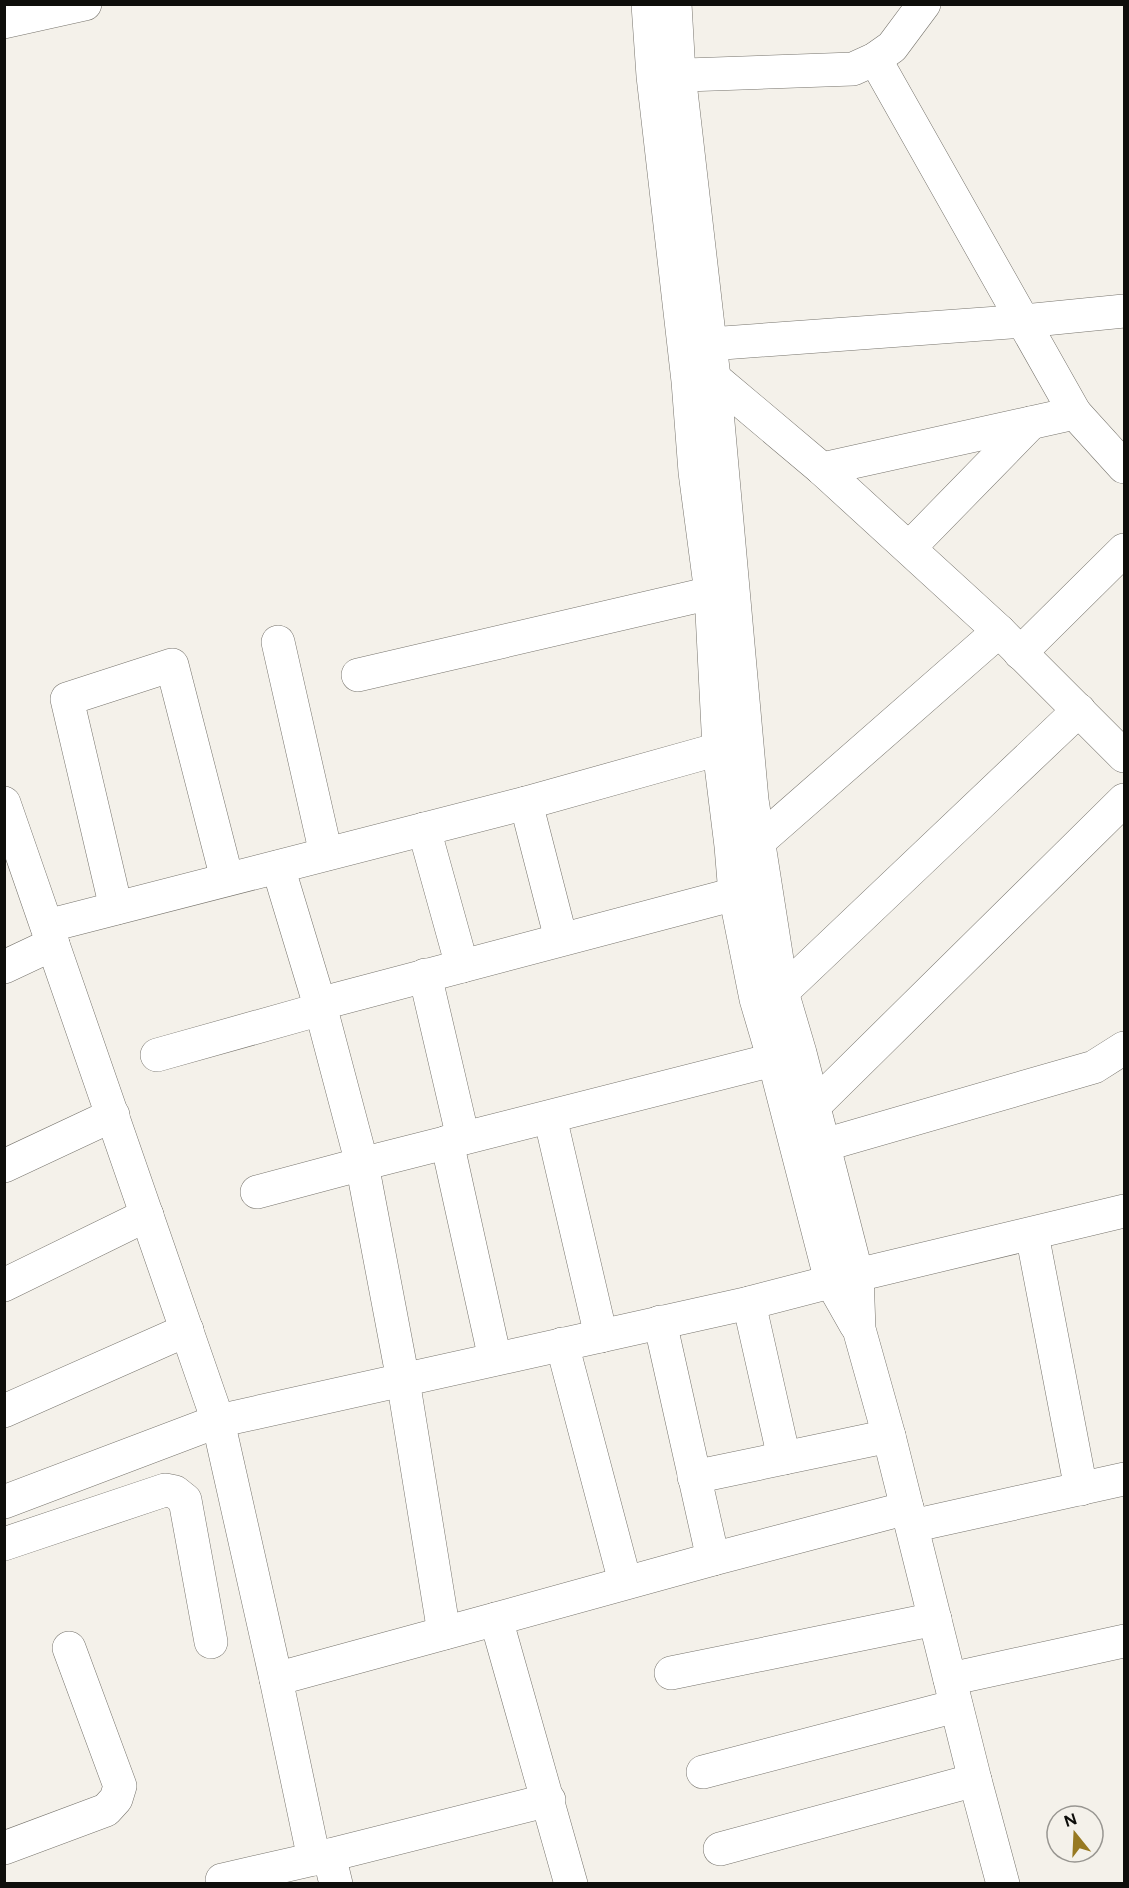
<svg xmlns="http://www.w3.org/2000/svg" width="1129" height="1888" font-family="Figtree,sans-serif">
<style>
.lines{fill:none;stroke-linecap:round;stroke-linejoin:round}
.street-casing{stroke:#77746d;stroke-width:34}
.street{stroke:#fff;stroke-width:33}
</style>
<rect width="100%" height="100%" fill="#f4f1ea"/>
<g class="lines">
<g class="street-casing">
<g id="street">
<polyline points="648,4 653,76 688,381 695,472 711,593 719,749 731,846 735,894 756,999 774,1060 831,1281 856,1325"/>
<polyline points="675,4 679,74 714,378 752,800 782,992 800,1053 857,1275 859,1329 889,1436 975,1780 1003,1884"/>
<polyline points="4,22 85,4"/>
<polyline points="875,59 1075,413 1124,467"/>
<polyline points="657,76 853,69 875,59 892,47 924,4"/>
<polyline points="709,344 1024,321 1124,311"/>
<polyline points="714,378 822,469 999,631 1124,756"/>
<polyline points="822,469 1075,413"/>
<polyline points="909,548 1031,423"/>
<polyline points="278,642 326,854"/>
<polyline points="1020,653 1124,550"/>
<polyline points="358,675 711,593"/>
<polyline points="4,803 218,1421 276,1679 496,1619 571,1884"/>
<polyline points="526,803 561,939"/>
<polyline points="424,829 462,966"/>
<polyline points="757,843 999,631"/>
<polyline points="278,867 321,1009 362,1164 403,1380 444,1633"/>
<polyline points="116,908 67,699 172,665 227,879"/>
<polyline points="47,926 526,803 719,749"/>
<polyline points="4,967 53,944"/>
<polyline points="425,975 463,1138"/>
<polyline points="782,992 1079,710"/>
<polyline points="319,1004 735,894"/>
<polyline points="157,1055 321,1009"/>
<polyline points="814,1106 1124,800"/>
<polyline points="550,1117 601,1336"/>
<polyline points="447,1142 495,1359"/>
<polyline points="824,1145 1094,1067 1124,1048"/>
<polyline points="4,1166 113,1115"/>
<polyline points="257,1192 362,1164 796,1054"/>
<polyline points="1032,1234 1081,1489"/>
<polyline points="4,1285 147,1215"/>
<polyline points="749,1303 784,1458"/>
<polyline points="660,1322 713,1559 907,1508"/>
<polyline points="562,1344 625,1582"/>
<polyline points="4,1411 187,1330"/>
<polyline points="694,1477 889,1436"/>
<polyline points="4,1502 218,1421 749,1303 857,1275 1124,1211"/>
<polyline points="912,1526 1124,1479"/>
<polyline points="4,1544 165,1490 175,1492 185,1500 211,1642"/>
<polyline points="496,1619 713,1559"/>
<polyline points="671,1673 935,1619"/>
<polyline points="950,1679 1124,1641"/>
<polyline points="703,1772 956,1706"/>
<polyline points="4,1848 106,1810 116,1799 120,1786 69,1648"/>
<polyline points="720,1849 975,1780"/>
<polyline points="329,1855 336,1884"/>
<polyline points="314,1859 549,1800"/>
<polyline points="223,1884 222,1880 314,1859 276,1679"/>
</g>
</g>
<use href="#street" class="street"/>
</g>
<rect width="1129" height="1888" fill="none" stroke="#0e0e0b" stroke-width="12"/>
<g transform="translate(1075 1834) rotate(342)"><circle r="28" fill="#f4f1ea" stroke="#989691" stroke-width="1.5"/>
<path d="M0-4.5L10 22L0 15L-10 22Z" fill="#977921"/>
<text y="-9" font-size="16" font-weight="bold" text-anchor="middle" fill="#0e0e0b">N</text>
</g>
</svg>
